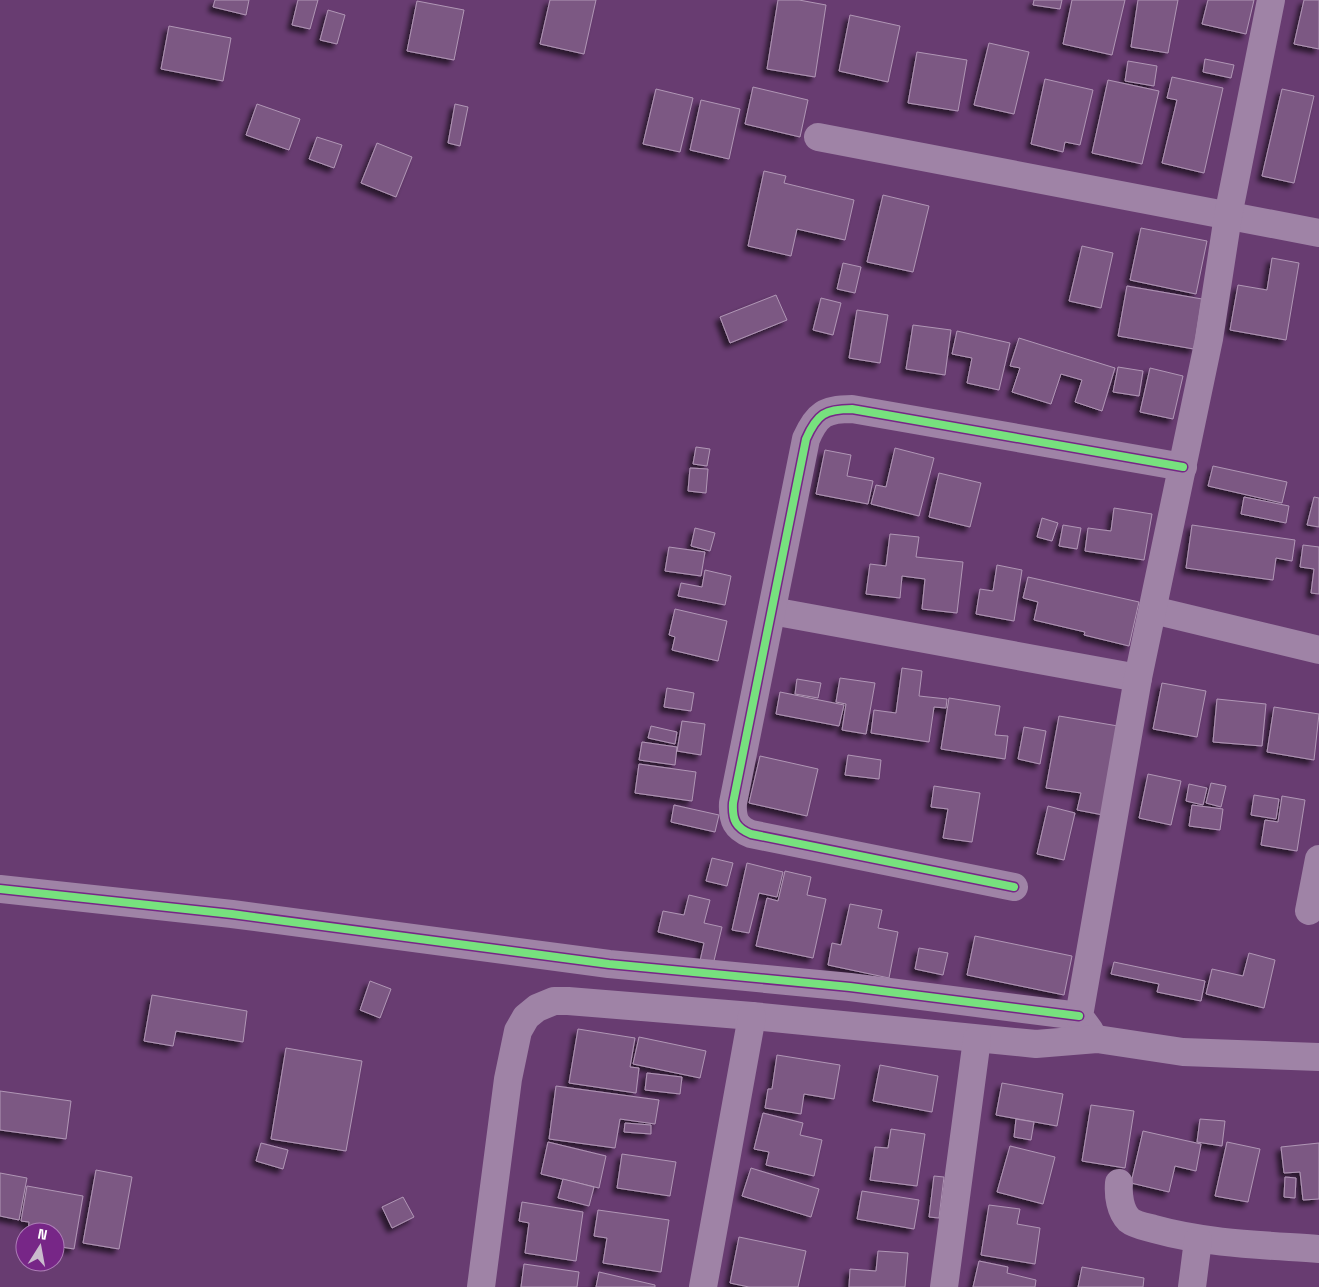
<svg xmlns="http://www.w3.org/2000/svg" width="1319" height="1287" font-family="'Space Grotesk',sans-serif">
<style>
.building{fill:#7c5983;stroke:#b096b5;filter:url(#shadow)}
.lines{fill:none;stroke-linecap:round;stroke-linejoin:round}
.minor{stroke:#9f83a6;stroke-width:28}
.cycleway-casing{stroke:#772687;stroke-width:11}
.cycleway{stroke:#77e17e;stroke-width:8}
</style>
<defs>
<filter id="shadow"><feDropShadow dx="-4.5" dy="4.5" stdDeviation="2.5" flood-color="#0009"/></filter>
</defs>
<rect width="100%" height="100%" fill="#683c71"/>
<g class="building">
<polygon points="215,0 249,0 246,15 213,7"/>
<polygon points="298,0 318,0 310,29 292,25"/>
<polygon points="550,0 596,0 584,54 540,44"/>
<polygon points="778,0 799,0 826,5 815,77 767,69"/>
<polygon points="1034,0 1062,0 1060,9 1033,5"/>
<polygon points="1072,0 1125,0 1112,55 1063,44"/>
<polygon points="1138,0 1178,0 1168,53 1131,47"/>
<polygon points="1208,0 1254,0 1246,34 1202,24"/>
<polygon points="1304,0 1319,0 1319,49 1294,44"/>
<polygon points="417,1 464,10 454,60 407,51"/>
<polygon points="328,10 345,15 337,44 320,40"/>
<polygon points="850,15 900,26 888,82 839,71"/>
<polygon points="169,26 231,38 223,81 161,69"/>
<polygon points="989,43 1029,52 1014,114 974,105"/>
<polygon points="917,52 967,60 958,111 908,103"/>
<polygon points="1205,59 1234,65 1231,78 1203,72"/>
<polygon points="1128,61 1157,66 1154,86 1125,81"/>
<polygon points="1172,77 1223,88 1204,173 1162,163 1177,100 1167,98"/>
<polygon points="1045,79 1093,90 1080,145 1065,142 1063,152 1031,144"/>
<polygon points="1108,80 1159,91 1142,164 1092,153"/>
<polygon points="753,87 808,100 800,137 745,124"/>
<polygon points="656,89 693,98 680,152 643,144"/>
<polygon points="1282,89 1314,96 1294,183 1262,176"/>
<polygon points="701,100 740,109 729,159 690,150"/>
<polygon points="257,104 300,119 289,150 246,135"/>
<polygon points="455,104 468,107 460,146 448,143"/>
<polygon points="317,137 342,145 334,168 309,159"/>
<polygon points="377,143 412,157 396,197 361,183"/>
<polygon points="764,171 786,176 784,183 854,200 845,240 797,229 791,256 748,246"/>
<polygon points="883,195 929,206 913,272 867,262"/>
<polygon points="1141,228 1207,241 1196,294 1130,280"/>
<polygon points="1082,246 1113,253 1101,308 1069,301"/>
<polygon points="1272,258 1299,263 1286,340 1230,330 1238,285 1267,290"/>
<polygon points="843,263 861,267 855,293 837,289"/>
<polygon points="1127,286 1202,299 1194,349 1118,336"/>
<polygon points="776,295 787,320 730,343 720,317"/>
<polygon points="821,298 841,303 833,335 813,330"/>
<polygon points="857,310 888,315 880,363 849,358"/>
<polygon points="913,325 951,330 945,375 906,369"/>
<polygon points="957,331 1010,343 999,390 967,383 972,358 952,354"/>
<polygon points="1019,338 1115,368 1102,411 1075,402 1082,380 1061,374 1051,404 1012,392 1020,368 1010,366"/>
<polygon points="1118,367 1143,371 1139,396 1113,392"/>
<polygon points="1150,368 1183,376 1173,419 1140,412"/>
<polygon points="696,447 710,449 707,466 693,464"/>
<polygon points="895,448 934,458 919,516 871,504 876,485 886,487"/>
<polygon points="825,450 851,455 847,476 873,481 868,504 816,494"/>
<polygon points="1213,466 1287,482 1282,503 1208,486"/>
<polygon points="690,468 708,469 706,493 688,491"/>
<polygon points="939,473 981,483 970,527 929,517"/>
<polygon points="1244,497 1289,506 1286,523 1241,514"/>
<polygon points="1314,497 1319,498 1319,527 1307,525"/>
<polygon points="1114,508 1152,514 1144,560 1085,551 1088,528 1111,531"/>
<polygon points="1042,518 1058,523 1052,541 1037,537"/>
<polygon points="1063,525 1081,528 1077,549 1059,546"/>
<polygon points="1192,525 1295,540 1292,561 1276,558 1273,580 1186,568"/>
<polygon points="695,528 715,533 710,551 691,546"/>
<polygon points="890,534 919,537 916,557 963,562 957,613 922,609 925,579 902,576 900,598 866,594 870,564 886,566"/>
<polygon points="1303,545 1319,547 1319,594 1311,593 1314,569 1300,567"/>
<polygon points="669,547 705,552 701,576 665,571"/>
<polygon points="997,565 1022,570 1014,621 976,614 980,589 993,591"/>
<polygon points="705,570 731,576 725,605 678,596 681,583 702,587"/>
<polygon points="1028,577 1139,602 1129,646 1084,635 1085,632 1034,620 1038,602 1023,598"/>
<polygon points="675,609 727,621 718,661 672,650 675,637 669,635"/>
<polygon points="902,668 922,671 919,696 947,699 946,708 934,707 929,742 871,733 874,710 896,713"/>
<polygon points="840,678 875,683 866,734 842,730 846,704 836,702"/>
<polygon points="797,679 821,683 818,698 795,694"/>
<polygon points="1162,683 1206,691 1197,737 1153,729"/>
<polygon points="667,688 694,693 691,711 664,707"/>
<polygon points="780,692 844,705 839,726 776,714"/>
<polygon points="949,698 1000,706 995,735 1008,736 1005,759 941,749"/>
<polygon points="1217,699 1266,704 1262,746 1213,742"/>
<polygon points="1274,707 1319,714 1314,760 1267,752"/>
<polygon points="1059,716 1118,726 1103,815 1077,810 1081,793 1046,788"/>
<polygon points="682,721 705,724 701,755 677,751"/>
<polygon points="651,726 677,732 675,744 648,738"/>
<polygon points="1024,727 1046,731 1040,764 1018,759"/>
<polygon points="642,742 677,747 675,765 639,760"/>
<polygon points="848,755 881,760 879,779 845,775"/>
<polygon points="760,756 818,769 807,816 749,803"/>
<polygon points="639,764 696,772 692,801 635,793"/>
<polygon points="1148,774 1181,781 1171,825 1139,818"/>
<polygon points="1211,783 1226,786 1221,807 1206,803"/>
<polygon points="1189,784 1207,788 1203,805 1186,801"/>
<polygon points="934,786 980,793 972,842 943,838 948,809 931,807"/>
<polygon points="1254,795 1279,799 1276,819 1251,815"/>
<polygon points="1282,796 1305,800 1297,851 1261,845 1265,820 1278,822"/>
<polygon points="674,805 719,815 715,832 671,822"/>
<polygon points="1192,805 1223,809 1220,830 1189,826"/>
<polygon points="1048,806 1075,813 1064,860 1037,854"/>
<polygon points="712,858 733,863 727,886 706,881"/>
<polygon points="747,863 783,872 777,897 759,893 749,933 732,930"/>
<polygon points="785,871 811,877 807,895 826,899 813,958 756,946 767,898 778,901"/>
<polygon points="689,895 710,900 704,923 722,927 713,965 700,961 704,943 658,932 663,911 684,915"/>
<polygon points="850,904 882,910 878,928 898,932 889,978 828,965 832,943 841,945"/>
<polygon points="975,936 1072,956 1064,995 967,975"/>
<polygon points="919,948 948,953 943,975 915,969"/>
<polygon points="1249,953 1275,960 1264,1008 1206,994 1212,969 1243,976"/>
<polygon points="1114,962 1205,981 1201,1001 1157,992 1159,984 1111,974"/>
<polygon points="370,981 391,989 380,1018 360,1010"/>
<polygon points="152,995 247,1011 243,1042 176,1031 173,1046 144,1041"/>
<polygon points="578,1029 635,1038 630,1067 639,1068 636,1093 569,1083"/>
<polygon points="639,1037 706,1051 700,1078 633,1064"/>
<polygon points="286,1048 362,1061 346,1151 271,1139"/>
<polygon points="777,1055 840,1065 834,1099 804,1094 801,1114 765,1108 768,1089 772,1089"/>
<polygon points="880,1065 938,1076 932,1112 873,1101"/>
<polygon points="647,1073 682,1077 680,1094 645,1090"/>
<polygon points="1002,1083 1063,1094 1057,1126 996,1115"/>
<polygon points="556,1086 659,1100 655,1124 620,1119 615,1148 549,1139"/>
<polygon points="0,1091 71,1101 66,1139 0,1130"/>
<polygon points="1091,1105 1134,1111 1125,1168 1082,1161"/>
<polygon points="763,1113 803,1123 800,1135 822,1140 814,1176 766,1165 769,1152 754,1149"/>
<polygon points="1016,1119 1034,1122 1031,1140 1014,1137"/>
<polygon points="1200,1119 1225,1121 1222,1146 1197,1142"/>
<polygon points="625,1123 651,1125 651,1134 624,1132"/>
<polygon points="891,1129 925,1134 917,1186 870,1180 875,1147 888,1148"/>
<polygon points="1143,1131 1201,1144 1196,1171 1175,1166 1169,1192 1131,1183"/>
<polygon points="548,1142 606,1156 599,1188 541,1174"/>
<polygon points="1227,1142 1260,1149 1248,1202 1215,1196"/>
<polygon points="261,1143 288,1150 283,1169 256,1161"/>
<polygon points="1319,1143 1319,1199 1303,1200 1300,1172 1284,1173 1281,1147"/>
<polygon points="1010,1146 1055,1157 1043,1204 997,1192"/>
<polygon points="622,1154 676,1162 670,1196 617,1188"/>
<polygon points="751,1168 819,1189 811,1217 742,1196"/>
<polygon points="96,1170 132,1177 119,1249 83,1243"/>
<polygon points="0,1173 27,1178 19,1220 0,1216"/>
<polygon points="934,1176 944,1177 939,1218 929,1217"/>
<polygon points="1285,1177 1296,1178 1295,1198 1284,1197"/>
<polygon points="563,1179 594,1187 589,1206 558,1198"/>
<polygon points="27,1186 83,1196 74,1249 55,1246 55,1232 28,1232 29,1222 21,1221"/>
<polygon points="862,1191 919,1200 914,1229 857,1219"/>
<polygon points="403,1197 414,1217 392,1228 382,1207"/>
<polygon points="522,1202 583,1212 576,1261 525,1253 529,1223 519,1221"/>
<polygon points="989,1205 1020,1209 1017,1224 1040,1228 1035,1264 981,1255"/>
<polygon points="598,1210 669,1220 661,1272 603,1263 607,1238 594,1236"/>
<polygon points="739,1237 806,1251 798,1287 749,1287 730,1283"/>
<polygon points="878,1251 908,1253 905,1287 849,1287 850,1269 876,1271"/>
<polygon points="979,1261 1008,1267 1007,1273 1036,1280 1035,1287 973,1287"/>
<polygon points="524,1264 579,1272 577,1287 521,1287"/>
<polygon points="1082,1267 1144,1278 1143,1287 1078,1287"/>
<polygon points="599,1272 655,1285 655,1287 596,1287"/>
</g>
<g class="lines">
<g class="minor">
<polyline points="818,137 1319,233"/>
<polyline points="1153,610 1319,650"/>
<polyline points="772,611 1138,678"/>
<path d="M1014,887L751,834C736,828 732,820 733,803L806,439C817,414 825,409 852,409L1183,467"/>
<polyline points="0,889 232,914 609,964 850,987 1079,1016"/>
<polyline points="1309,911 1319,859"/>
<polyline points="1090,1031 1079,1016 1138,678 1209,339 1228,216 1271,0"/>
<path d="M1119,1183C1118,1195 1120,1211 1129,1220C1135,1225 1147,1227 1154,1229C1208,1244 1264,1245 1319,1249"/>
<polyline points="481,1287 508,1079 518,1031 526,1017 537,1008 554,1001 568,1001 752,1016 1036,1044 1097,1039 1183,1052 1319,1057"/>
<polyline points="703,1287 752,1016"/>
<polyline points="944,1287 977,1039"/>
<polyline points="1192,1287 1198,1240"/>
</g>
<g class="cycleway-casing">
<g id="cycleway">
<path d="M1014,887L751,834C736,828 732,820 733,803L806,439C817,414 825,409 852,409L1183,467"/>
<polyline points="0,889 232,914 609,964 850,987 1079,1016"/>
</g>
</g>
<use href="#cycleway" class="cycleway"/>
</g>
<g transform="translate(40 1247) rotate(11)"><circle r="24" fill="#772687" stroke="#ad7db7"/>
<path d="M0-4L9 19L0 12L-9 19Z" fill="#cabbcd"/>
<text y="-8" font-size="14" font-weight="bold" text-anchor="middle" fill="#ffffff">N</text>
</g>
</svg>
